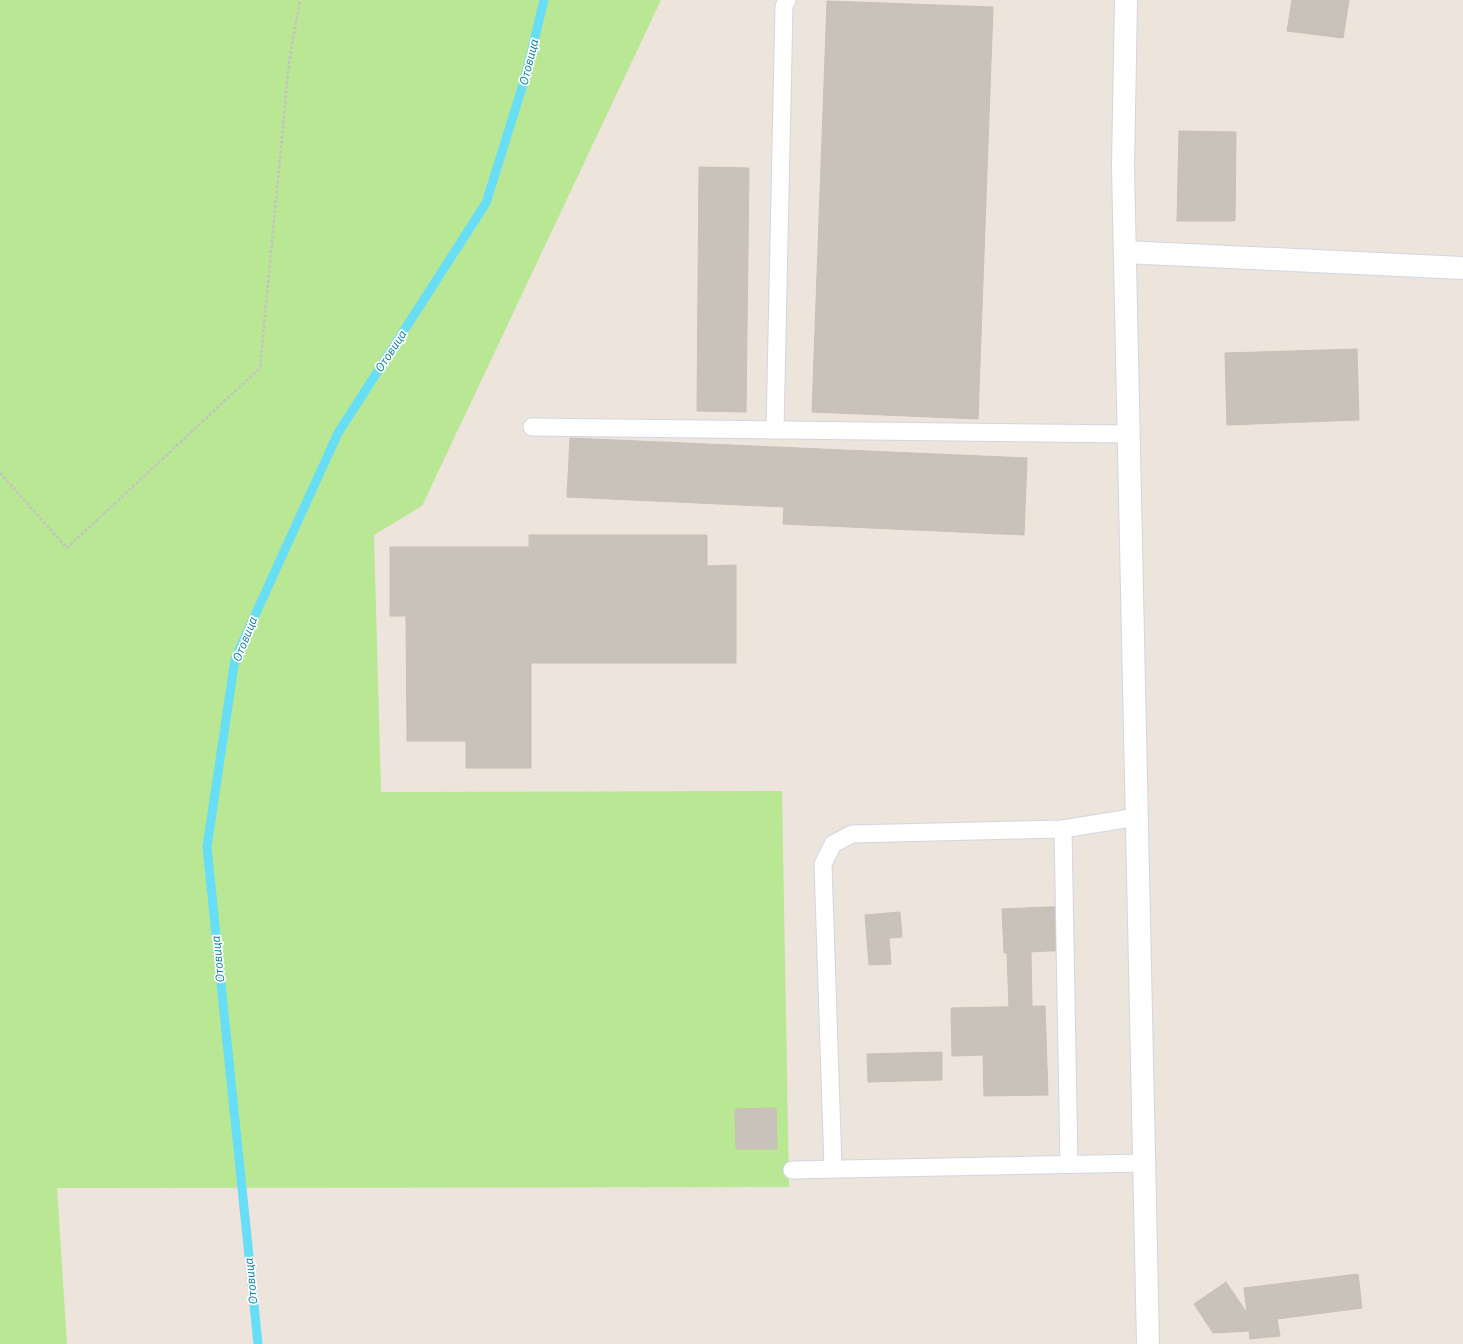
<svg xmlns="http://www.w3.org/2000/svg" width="1463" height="1344" font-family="'IBM Plex Sans',sans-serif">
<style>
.green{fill:#b9e794}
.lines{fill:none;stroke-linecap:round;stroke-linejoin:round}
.stream{stroke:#68def6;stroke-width:9}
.building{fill:#c8c2ba;stroke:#c9c0b5}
.lane-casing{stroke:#d0d6e4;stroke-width:19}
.street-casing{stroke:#d0d6e4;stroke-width:24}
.secondary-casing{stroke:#d0d6e4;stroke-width:24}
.path{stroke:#c3c3c3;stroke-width:2.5;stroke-dasharray:3 2;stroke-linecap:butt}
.lane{stroke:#fff;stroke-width:17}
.street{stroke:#fff;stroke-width:22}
.secondary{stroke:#fff;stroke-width:22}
.labels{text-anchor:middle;stroke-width:3.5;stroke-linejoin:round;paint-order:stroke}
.water-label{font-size:12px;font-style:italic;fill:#057da4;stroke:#fff}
</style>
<rect width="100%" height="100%" fill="#ede4db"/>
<polygon class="green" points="0,0 661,0 422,506 374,535 381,792 782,791 789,1187 57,1188 67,1344 0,1344"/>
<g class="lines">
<polyline class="stream" points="258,1344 207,847 235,659 338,433 486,203 525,78 544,0"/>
</g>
<g class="building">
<polygon points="1292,0 1349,0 1343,38 1287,31"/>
<polygon points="827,1 993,7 978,419 812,412"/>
<polygon points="1179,131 1236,132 1235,221 1177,221"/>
<polygon points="699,167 749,168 746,412 697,411"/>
<polygon points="1357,349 1359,420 1227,425 1225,353"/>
<polygon points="570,438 1027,458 1024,535 783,524 784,507 567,497"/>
<polygon points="529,535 707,535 707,566 736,565 736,663 531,663 531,768 466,768 466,741 407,741 406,616 390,616 390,547 529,547"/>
<polygon points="1072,906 1074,950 1004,953 1002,909"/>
<polygon points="900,912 902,937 867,940 865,915"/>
<polygon points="889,938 891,964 869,965 867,940"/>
<polygon points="1007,952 1031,952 1032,1006 1009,1007"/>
<polygon points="1045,1006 1048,1095 984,1096 983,1055 952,1056 951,1008"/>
<polygon points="942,1052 942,1080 868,1082 867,1054"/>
<polygon points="776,1108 777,1149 736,1149 735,1109"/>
<polygon points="1358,1274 1362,1308 1277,1319 1280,1336 1250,1339 1249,1331 1213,1333 1194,1304 1226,1282 1247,1313 1244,1288"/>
</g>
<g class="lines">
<g class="lane-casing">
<g id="lane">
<polyline points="532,427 1129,434"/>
<polyline points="775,430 784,6 787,0"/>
<polyline points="1063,829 1069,1164"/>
<polyline points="833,1168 823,864 833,844 852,834 1063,829 1137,817"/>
<polyline points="792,1170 1144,1163"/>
</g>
</g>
<g class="street-casing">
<polyline id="street" points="1125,252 1463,268"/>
</g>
<g class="secondary-casing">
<polyline id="secondary" points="1126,0 1123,167 1148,1344"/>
</g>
<polyline class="path" points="0,473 67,548 260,368 289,63 300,0"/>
<use href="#lane" class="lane"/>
<use href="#street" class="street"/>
<use href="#secondary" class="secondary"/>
</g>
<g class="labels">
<g class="water-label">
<text transform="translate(529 62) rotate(-76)" y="4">Отовица</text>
<text transform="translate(391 351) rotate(-57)" y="4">Отовица</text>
<text transform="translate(245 639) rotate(-68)" y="4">Отовица</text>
<text transform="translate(218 959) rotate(-96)" y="4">Отовица</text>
<text transform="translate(251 1281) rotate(-96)" y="4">Отовица</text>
</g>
</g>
</svg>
